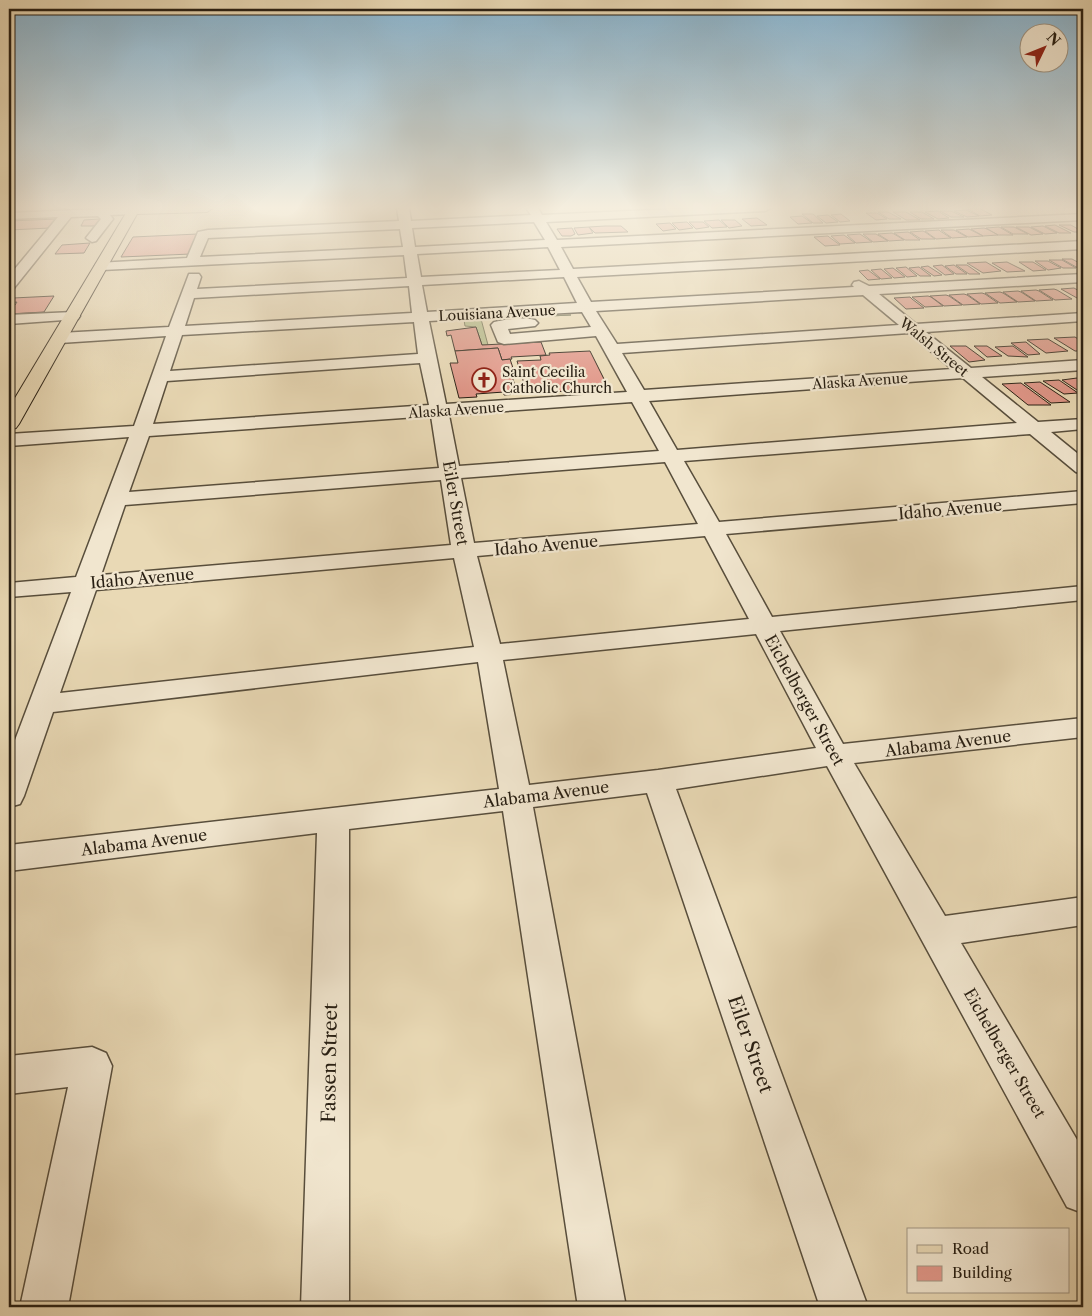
<svg xmlns="http://www.w3.org/2000/svg" width="1092" height="1316" font-family="'Libre Caslon Text',serif">
<style>
.green{fill:#b7bf8d;stroke:#706f50}
.building{fill:#e19789;stroke:#281f13}
.lines{fill:none;stroke-linecap:round;stroke-linejoin:round}
.minor-casing{stroke:#584e3c;stroke-width:3}
.major-casing{stroke:#281f13;stroke-width:2}
.minor{fill:#f1e6cf;fill-rule:evenodd}
.major{fill:#e9d9b5;fill-rule:evenodd}
.labels{text-anchor:middle;stroke-width:4.5;stroke-linejoin:round;paint-order:stroke}
.far-street-label{font-size:14px;fill:#281f13;stroke:#f1e6cf}
.far-poi-label{font-size:14px;fill:#281f13;stroke:#f1e6cf;text-anchor:start}
.street-label{font-size:16px;fill:#281f13;stroke:#f1e6cf}
.near-street-label{font-size:19px;fill:#281f13;stroke:#f1e6cf}
</style>
<rect width="100%" height="100%" fill="#e9d9b5"/>
<filter id="stains"><feTurbulence type="fractalNoise" baseFrequency=".004" numOctaves="4"/><feColorMatrix values="0 0 0 0 .2 0 0 0 0 .09 0 0 0 0 .02 0 0 0 .5 -.17"/></filter>
<radialGradient id="worn" r=".72"><stop offset=".6" stop-color="#630" stop-opacity="0"/><stop offset="1" stop-color="#630" stop-opacity=".3"/></radialGradient>
<polygon class="green" points="571,315 481,319 488,345 482,345 476,327 465,326 464,320"/>
<g class="building">
<polygon points="966,208 979,208 992,215 980,216"/>
<polygon points="966,210 979,216 967,217 954,211"/>
<polygon points="938,211 949,218 938,219 925,212"/>
<polygon points="940,211 951,211 964,217 951,217"/>
<polygon points="878,212 888,212 901,219 889,219"/>
<polygon points="893,212 906,212 920,220 906,220"/>
<polygon points="910,212 922,212 934,219 921,219"/>
<polygon points="866,213 877,213 887,219 876,220"/>
<polygon points="802,214 813,214 823,223 813,223"/>
<polygon points="841,214 850,221 840,222 831,215"/>
<polygon points="828,215 838,222 826,223 817,216"/>
<polygon points="802,216 812,223 798,224 790,217"/>
<polygon points="757,218 767,225 751,226 742,219"/>
<polygon points="57,219 50,228 9,230 9,221"/>
<polygon points="99,219 105,219 96,226 81,226 84,220"/>
<polygon points="719,220 727,227 712,228 704,221"/>
<polygon points="721,220 735,220 742,226 729,228"/>
<polygon points="687,222 693,228 679,230 672,223"/>
<polygon points="689,222 703,222 709,227 696,229"/>
<polygon points="670,223 676,229 663,231 656,224"/>
<polygon points="1055,225 1071,233 1059,233 1045,226"/>
<polygon points="1059,225 1071,225 1083,232 1074,232"/>
<polygon points="605,226 621,226 628,232 595,233 589,227"/>
<polygon points="1043,226 1057,233 1045,234 1031,227"/>
<polygon points="589,227 593,233 578,235 574,228"/>
<polygon points="999,227 1001,228 1013,235 998,235 986,228"/>
<polygon points="1001,227 1014,227 1028,234 1013,234"/>
<polygon points="1016,227 1029,227 1043,234 1031,235"/>
<polygon points="572,228 575,234 571,236 562,236 557,229"/>
<polygon points="984,228 987,229 998,235 983,236 971,229"/>
<polygon points="969,229 983,236 968,237 956,230"/>
<polygon points="939,230 940,231 951,238 936,239 925,231"/>
<polygon points="941,230 954,230 967,237 952,238"/>
<polygon points="923,231 925,232 935,239 921,239 910,232"/>
<polygon points="908,232 910,233 920,240 905,240 894,233"/>
<polygon points="892,233 894,234 904,240 889,241 878,234"/>
<polygon points="198,234 191,254 121,257 133,237"/>
<polygon points="860,234 872,242 856,243 847,235"/>
<polygon points="863,234 876,234 888,241 873,242"/>
<polygon points="844,235 855,243 840,244 831,236"/>
<polygon points="828,236 829,237 840,245 825,246 814,237"/>
<polygon points="90,243 84,253 55,254 62,245"/>
<polygon points="1062,259 1072,259 1083,265 1083,267 1078,268"/>
<polygon points="1049,260 1062,260 1076,268 1063,268"/>
<polygon points="1035,261 1048,261 1061,268 1048,270"/>
<polygon points="986,262 1001,271 983,273 967,263"/>
<polygon points="1007,262 1025,271 1007,272 992,263"/>
<polygon points="1019,262 1033,262 1046,270 1033,271"/>
<polygon points="942,265 954,274 945,275 933,266"/>
<polygon points="954,265 967,274 956,274 945,266"/>
<polygon points="956,265 967,265 980,274 969,274"/>
<polygon points="928,266 942,275 934,276 921,267"/>
<polygon points="906,267 917,276 907,277 896,268"/>
<polygon points="919,267 931,276 920,276 909,268"/>
<polygon points="893,268 905,277 894,278 884,269"/>
<polygon points="881,269 892,278 881,279 871,270"/>
<polygon points="868,270 880,279 868,280 859,271"/>
<polygon points="1074,288 1083,293 1083,298 1077,298 1061,289"/>
<polygon points="1054,289 1057,290 1072,299 1055,300 1039,290"/>
<polygon points="1036,290 1039,291 1053,300 1036,301 1021,291"/>
<polygon points="1018,291 1021,292 1035,301 1018,302 1003,292"/>
<polygon points="1000,292 1003,293 1017,302 1000,303 985,293"/>
<polygon points="982,293 985,294 998,303 981,304 967,294"/>
<polygon points="964,294 967,295 980,304 963,305 949,295"/>
<polygon points="946,295 949,296 962,305 944,306 930,296"/>
<polygon points="54,296 44,312 9,314 9,306 15,305 17,302 10,303 13,298"/>
<polygon points="928,296 931,297 943,306 925,307 912,297"/>
<polygon points="910,297 912,299 924,308 906,309 894,298"/>
<polygon points="476,327 482,345 541,342 546,355 511,357 512,359 502,360 498,348 455,351 451,335 447,336 446,331"/>
<polygon points="1075,337 1083,342 1083,351 1075,351 1054,338"/>
<polygon points="1048,339 1068,351 1046,353 1027,340"/>
<polygon points="1026,342 1040,354 1028,355 1011,343"/>
<polygon points="950,346 966,346 985,360 969,362"/>
<polygon points="974,346 987,346 1002,356 987,357"/>
<polygon points="1013,346 1028,357 1008,356 995,347"/>
<polygon points="498,348 502,360 510,359 513,368 509,368 518,394 504,395 504,392 476,394 477,397 459,398 450,363 458,363 455,351"/>
<polygon points="590,351 609,389 527,393 517,361 541,360 540,356 550,355 549,353"/>
<polygon points="1077,378 1083,382 1083,394 1062,380"/>
<polygon points="1059,380 1078,393 1064,394 1043,381"/>
<polygon points="1040,382 1070,402 1051,403 1024,383"/>
<polygon points="1021,383 1051,405 1028,405 1002,384"/>
</g>
<g class="lines">
<g class="minor-casing">
<g id="minor">
<polygon points="124,208 134,208 139,211 133,214 110,215 113,219 96,241 92,242 86,238 101,219 98,216 71,217 14,288 9,289 9,276 58,217 9,219 9,213"/>
<path d="M397,208H409L411,221L531,215L526,208H538L542,215L693,208H771L765,211L546,222L557,240L1083,214V220L561,247L573,269L1083,241V249L577,277L591,302L854,287L852,285L854,282L859,281L869,286L1083,274V282L879,294L916,324L1083,313V321L926,332L971,368L1083,360V370L982,377L1038,422L1083,419V429L1051,432L1083,458V474L1076,472L1030,434L684,461L719,522L1083,491V503L726,534L772,617L1083,586V600L780,631L843,744L1083,718V737L854,763L945,916L1083,897V925L961,943L1083,1150V1213L1067,1207L827,766L676,789L868,1307H820L647,793L533,807L626,1307H578L503,811L349,829V1307H301L317,833L9,871V845L499,789L478,662L53,712L24,796L20,804L9,807V756L71,592L9,597V583L76,577L129,437L9,446V434L134,426L166,336L60,343L54,341L52,338L54,335L60,333L169,327L189,274H199L201,277L197,289L407,278L404,255L102,270L95,266L97,263L187,258L198,232L208,230L399,221ZM534,222L545,240L415,247L412,228ZM400,229L403,247L200,257L208,238ZM548,247L560,270L421,277L417,254ZM564,277L577,303L427,312L422,285ZM409,286L412,313L185,326L194,298ZM863,295L899,325L617,344L596,311ZM582,312L591,327L510,334L508,329L535,326L538,323L535,320C523,317 506,319 494,322L491,325L498,342L504,344L596,336L627,392L446,404L429,321ZM414,322L418,354L170,371L182,335ZM909,333L952,369L644,390L622,353ZM420,363L429,405L153,424L167,381ZM963,378L1017,423L677,450L649,401ZM632,402L659,451L459,466L449,415ZM431,416L439,468L129,492L149,436ZM665,462L698,524L474,543L461,478ZM441,480L451,545L101,575L125,505ZM705,536L749,619L500,644L477,556ZM454,558L474,647L60,693L96,590ZM756,634L816,748L658,770L529,785L503,660Z"/>
<polygon points="73,312 78,313 80,316 78,319 9,324 9,315"/>
<polygon points="92,1047 106,1053 112,1066 68,1307 20,1307 68,1087 9,1094 9,1056"/>
</g>
</g>
<g class="major-casing">
<polygon id="major" points="129,208 213,208 207,212 137,214 19,424 16,428 9,430 9,408"/>
</g>
<use href="#minor" class="minor"/>
<use href="#major" class="major"/>
</g>
<linearGradient id="sky" x2="0" y2="1"><stop stop-color="#88b6d3"/><stop offset="0.53" stop-color="#f5eede"/><stop offset="1" stop-color="#f5eede" stop-opacity="0"/></linearGradient>
<rect width="1092" height="392" fill="url(#sky)"/>
<defs>
<g id="church-ring" transform="scale(1.25)"><circle r="9.5" fill="#f1e6cf" stroke="#8f2418" stroke-width="1.5"/><path d="M-1.2-6h2.4v3.5h3.3v2.4h-3.3V6h-2.4V-.1h-3.3v-2.4h3.3Z" fill="#8f2418"/></g>
</defs>
<g fill-rule="evenodd">
<use href="#church-ring" x="484" y="380"/>
</g>
<g class="labels">
<g class="far-street-label">
<text transform="translate(497 313) rotate(-3)" y="5">Louisiana Avenue</text>
<text transform="translate(934 347) rotate(39)" y="5">Walsh Street</text>
<text transform="translate(860 381) rotate(-4)" y="5">Alaska Avenue</text>
<text transform="translate(456 410) rotate(-4)" y="5">Alaska Avenue</text>
</g>
<g class="far-poi-label">
<text x="502" y="377">Saint Cecilia<tspan x="502" dy="16">Catholic Church</tspan></text>
</g>
<g class="street-label">
<text transform="translate(456 503) rotate(80)" y="6">Eiler Street</text>
<text transform="translate(950 509) rotate(-5)" y="6">Idaho Avenue</text>
<text transform="translate(546 545) rotate(-5)" y="6">Idaho Avenue</text>
<text transform="translate(142 578) rotate(-5)" y="6">Idaho Avenue</text>
<text transform="translate(805 700) rotate(61)" y="6">Eichelberger Street</text>
<text transform="translate(948 743) rotate(-7)" y="6">Alabama Avenue</text>
<text transform="translate(546 794) rotate(-7)" y="6">Alabama Avenue</text>
<text transform="translate(144 842) rotate(-7)" y="6">Alabama Avenue</text>
<text transform="translate(1005 1053) rotate(60)" y="6">Eichelberger Street</text>
</g>
<g class="near-street-label">
<text transform="translate(751 1044) rotate(71)" y="7">Eiler Street</text>
<text transform="translate(329 1063) rotate(-89)" y="7">Fassen Street</text>
</g>
</g>
<rect width="1092" height="1316" fill="none" stroke="#e9d9b5" stroke-width="30"/>
<rect x="10" y="10" width="1072" height="1296" fill="none" stroke="#281f13" stroke-width="2.5"/>
<rect x="15" y="15" width="1062" height="1286" fill="none" stroke="#281f13"/>
<rect x="907" y="1228" width="162" height="65" fill="#f1e6cf" stroke="#a19684"/>
<rect x="917" y="1245" width="25" height="8" fill="#e9d9b5" stroke="#a19684"/>
<text x="952" y="1254" font-size="15" fill="#281f13">Road</text>
<rect x="917" y="1266" width="25" height="15" fill="#e19789" stroke="#a19684"/>
<text x="952" y="1278" font-size="15" fill="#281f13">Building</text>
<g transform="translate(1044 48) rotate(47)"><circle r="24" fill="#f1e6cf" stroke="#a19684"/>
<path d="M0-4L9 19L0 12L-9 19Z" fill="#8f2418"/>
<text y="-8" font-size="14" font-weight="bold" text-anchor="middle" fill="#281f13">N</text>
</g>
<rect width="100%" height="100%" filter="url(#stains)"/>
<rect width="100%" height="100%" fill="url(#worn)"/>
</svg>
